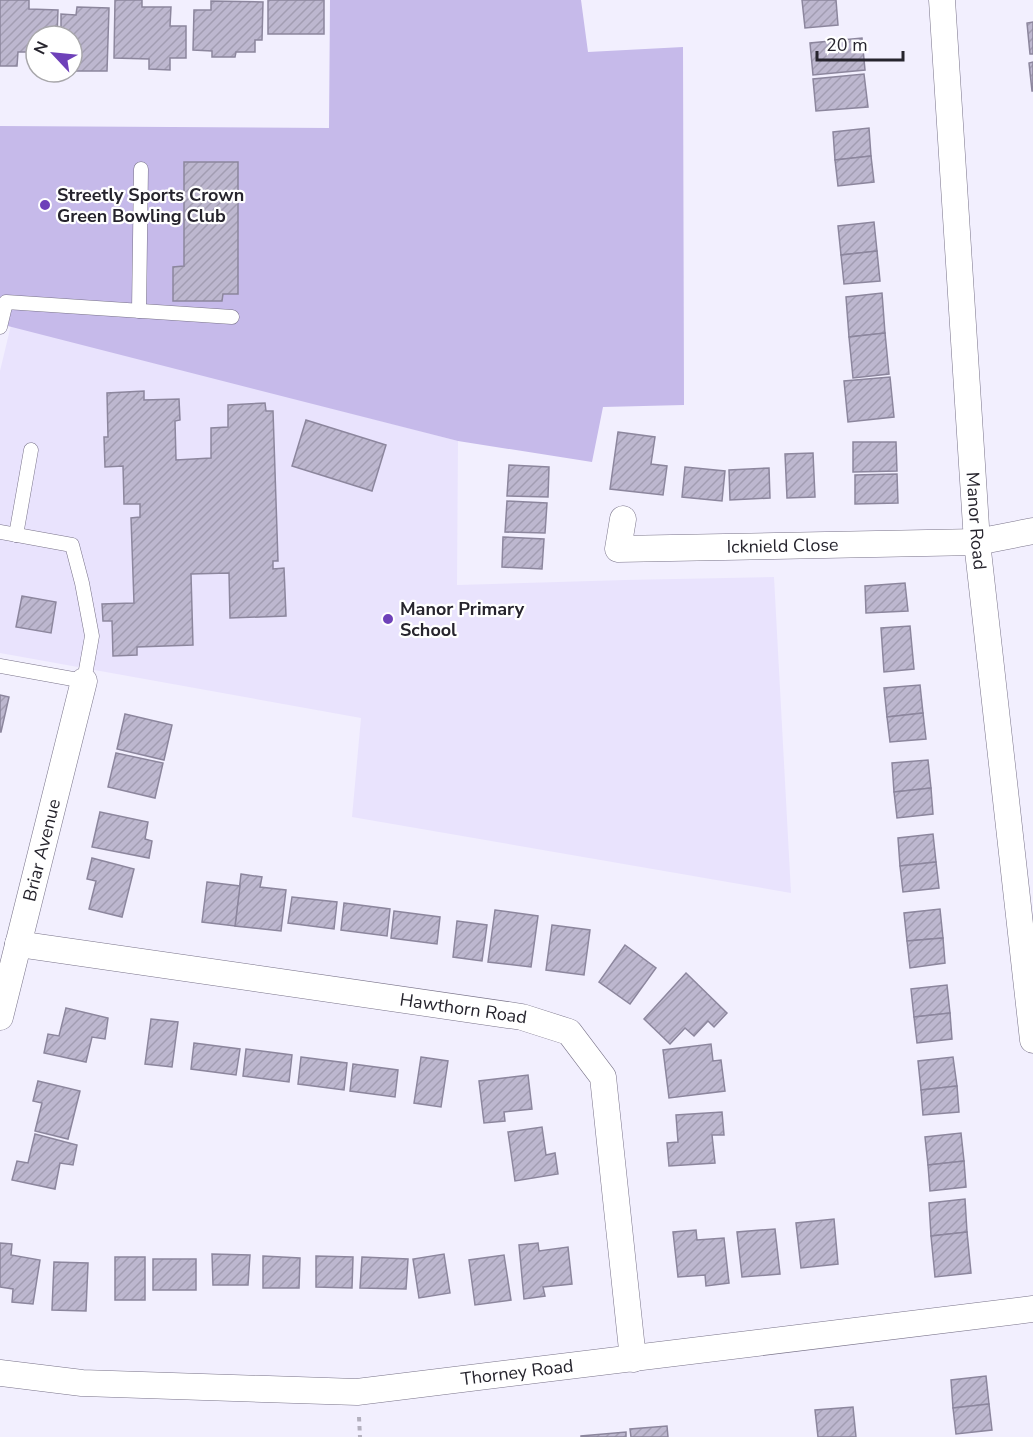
<svg xmlns="http://www.w3.org/2000/svg" width="1033" height="1437" font-family="'Nunito Sans',sans-serif">
<style>
.built{fill:#e9e3fd}
.green{fill:#c6baea}
.building{fill:url(#building-hatch);stroke:#8c869d;stroke-width:1.5}
.lines{fill:none;stroke-linecap:round;stroke-linejoin:round}
.service-casing{stroke:#797389;stroke-width:15}
.minor-casing{stroke:#797389;stroke-width:27}
.path{stroke:#b3b0be;stroke-width:4;stroke-dasharray:4.5 4.5;stroke-linecap:butt}
.service{stroke:#fff;stroke-width:14}
.minor{stroke:#fff;stroke-width:26}
.poi-dot{fill:#6e41b9;stroke:#fff;stroke-width:2}
.labels{text-anchor:middle;stroke-width:4.5;stroke-linejoin:round;paint-order:stroke}
.poi-label{font-size:18px;font-weight:bold;fill:#26242d;stroke:#fff;text-anchor:start}
.street-label{font-size:18px;fill:#26242d;stroke:#fff}
</style>
<defs>
<pattern id="building-hatch" width="6" height="6" patternUnits="userSpaceOnUse" patternTransform="scale(1.5)"><rect width="6" height="6" fill="#bdb7cf"/><path d="M-1 1l2-2M0 6l6-6M5 7l2-2" fill="none" stroke="#a29db2"/></pattern>
</defs>
<rect width="100%" height="100%" fill="#f2effe"/>
<polygon class="built" points="11,325 458,441 457,585 625,580 774,577 791,893 352,817 361,718 0,653 0,371"/>
<polygon class="green" points="330,0 581,0 588,52 683,47 684,405 603,407 592,462 458,441 0,324 0,126 329,128"/>
<g class="building">
<polygon points="0,0 29,0 29,9 58,10 57,36 36,36 36,52 18,52 17,66 0,66"/>
<polygon points="115,0 142,0 142,7 171,7 170,26 186,26 186,58 170,58 170,70 149,69 149,59 114,58"/>
<rect x="268" y="0" width="56" height="34"/>
<polygon points="802,0 836,0 838,25 805,28"/>
<polygon points="211,1 263,2 262,40 255,40 255,52 236,52 235,57 212,57 212,51 193,50 194,10 211,10"/>
<polygon points="77,7 109,8 107,71 72,71 72,36 61,36 61,14 76,15"/>
<polygon points="1033,22 1033,54 1030,54 1027,23"/>
<polygon points="862,38 865,70 813,75 810,43"/>
<polygon points="1033,62 1033,91 1032,91 1029,63"/>
<polygon points="864,74 868,107 816,111 813,79"/>
<polygon points="869,128 871,156 835,160 833,132"/>
<polygon points="871,156 874,182 838,186 835,160"/>
<polygon points="184,162 238,162 238,294 223,294 222,301 173,301 173,267 184,266"/>
<polygon points="874,222 877,251 841,255 838,226"/>
<polygon points="877,251 880,281 844,284 841,255"/>
<polygon points="882,293 885,333 849,337 846,297"/>
<polygon points="885,333 889,374 853,378 849,337"/>
<polygon points="890,377 894,417 848,422 844,381"/>
<polygon points="144,391 144,400 179,399 180,420 175,421 176,460 211,458 211,428 228,427 228,405 265,403 266,411 273,411 278,561 273,561 273,569 284,568 286,616 230,618 229,573 191,574 193,645 137,647 137,655 113,656 112,621 103,621 102,604 134,603 131,518 140,517 140,504 124,504 123,466 105,467 104,437 108,437 107,393"/>
<polygon points="306,420 386,445 372,491 292,466"/>
<polygon points="618,432 655,437 651,464 667,466 663,495 610,489"/>
<polygon points="853,442 896,442 897,471 853,472"/>
<polygon points="813,453 815,497 787,498 785,454"/>
<polygon points="509,465 549,467 548,497 507,496"/>
<polygon points="685,467 725,471 722,501 682,497"/>
<polygon points="769,468 770,498 730,500 729,470"/>
<polygon points="897,474 898,503 855,504 855,475"/>
<polygon points="507,501 547,503 545,533 505,532"/>
<polygon points="503,537 544,539 542,569 502,567"/>
<polygon points="905,583 908,611 866,613 865,586"/>
<polygon points="22,596 56,602 51,633 16,627"/>
<polygon points="910,626 914,669 884,672 881,628"/>
<polygon points="920,685 923,713 887,717 884,688"/>
<polygon points="0,695 9,697 1,732 0,732"/>
<polygon points="923,713 926,739 890,742 887,717"/>
<polygon points="125,714 172,725 164,760 117,749"/>
<polygon points="116,753 163,763 155,798 108,787"/>
<polygon points="928,760 931,788 894,792 892,763"/>
<polygon points="931,788 933,814 897,818 894,792"/>
<polygon points="100,812 148,822 145,839 152,841 149,858 92,847"/>
<polygon points="933,834 936,862 900,866 898,838"/>
<polygon points="92,858 134,869 122,917 89,909 96,881 87,879"/>
<polygon points="936,862 939,888 903,892 900,866"/>
<polygon points="241,874 262,877 260,887 286,890 281,931 235,926"/>
<polygon points="207,882 240,886 235,926 202,922"/>
<polygon points="292,897 337,902 334,929 288,923"/>
<polygon points="344,903 390,909 387,936 341,930"/>
<polygon points="940,909 943,938 907,941 904,913"/>
<polygon points="495,910 538,916 531,967 488,962"/>
<polygon points="394,911 440,917 437,944 391,938"/>
<polygon points="457,921 487,925 482,961 453,957"/>
<polygon points="552,925 590,930 584,975 546,970"/>
<polygon points="943,938 945,963 910,968 907,941"/>
<polygon points="625,945 656,968 630,1004 599,982"/>
<polygon points="686,973 727,1013 714,1027 708,1021 694,1036 685,1028 670,1044 644,1019"/>
<polygon points="947,985 950,1013 914,1017 911,989"/>
<polygon points="66,1008 108,1018 105,1039 92,1037 86,1062 44,1053 48,1034 59,1036"/>
<polygon points="950,1013 952,1039 917,1043 914,1017"/>
<polygon points="151,1019 178,1022 172,1067 145,1064"/>
<polygon points="194,1043 240,1049 236,1075 191,1069"/>
<polygon points="711,1044 713,1061 721,1060 725,1091 669,1098 663,1050"/>
<polygon points="246,1049 292,1055 289,1082 243,1076"/>
<polygon points="301,1057 347,1063 344,1090 298,1084"/>
<polygon points="421,1057 448,1061 441,1107 414,1103"/>
<polygon points="953,1057 957,1086 921,1090 918,1061"/>
<polygon points="353,1064 398,1070 395,1097 350,1091"/>
<polygon points="528,1075 532,1109 504,1112 505,1121 484,1123 479,1081"/>
<polygon points="38,1081 80,1091 68,1139 35,1131 42,1103 33,1101"/>
<polygon points="957,1086 959,1112 923,1115 921,1090"/>
<polygon points="722,1112 724,1135 712,1135 715,1163 669,1166 667,1143 678,1142 676,1115"/>
<polygon points="542,1127 546,1155 555,1153 558,1174 515,1181 508,1132"/>
<polygon points="961,1133 964,1161 928,1165 925,1137"/>
<polygon points="35,1134 77,1145 73,1165 60,1163 55,1189 12,1180 17,1161 28,1163"/>
<polygon points="964,1161 966,1187 930,1191 928,1165"/>
<polygon points="965,1199 967,1232 931,1236 929,1203"/>
<polygon points="834,1219 838,1264 801,1268 796,1223"/>
<polygon points="775,1229 780,1274 742,1277 737,1232"/>
<polygon points="696,1230 697,1240 724,1238 729,1283 706,1286 705,1275 678,1277 673,1232"/>
<polygon points="967,1232 971,1273 935,1277 931,1236"/>
<polygon points="0,1243 12,1244 11,1255 40,1260 33,1304 12,1302 13,1289 0,1287"/>
<polygon points="538,1243 539,1251 568,1247 572,1284 543,1287 545,1296 524,1299 519,1245"/>
<polygon points="212,1254 250,1255 248,1285 213,1285"/>
<polygon points="444,1254 450,1293 419,1298 413,1259"/>
<polygon points="504,1255 511,1300 475,1305 469,1260"/>
<polygon points="263,1256 300,1258 299,1288 263,1288"/>
<polygon points="316,1256 353,1257 352,1288 316,1287"/>
<rect x="115" y="1257" width="30" height="43"/>
<polygon points="362,1257 408,1259 406,1289 360,1288"/>
<rect x="153" y="1259" width="43" height="31"/>
<polygon points="54,1262 88,1263 86,1311 52,1310"/>
<polygon points="986,1376 989,1404 953,1408 951,1380"/>
<polygon points="989,1404 992,1430 956,1434 953,1408"/>
<polygon points="853,1407 856,1437 818,1437 815,1410"/>
<polygon points="667,1426 668,1437 631,1437 630,1429"/>
<polygon points="626,1432 626,1437 581,1437 581,1436"/>
</g>
<g class="lines">
<g class="service-casing">
<g id="service">
<polyline points="139,311 141,169"/>
<polyline points="0,327 6,302 232,317"/>
<polyline points="0,532 72,545 82,583 92,636 84,681 0,666"/>
<polyline points="16,535 31,450"/>
</g>
</g>
<g class="minor-casing">
<g id="minor">
<path id="s1" d="M942,0L977,542L1033,1040"/>
<path id="s2" d="M623,519L618,549L977,542L1033,531"/>
<path id="s3" d="M18,944L522,1017L569,1032L603,1077L633,1359"/>
<path id="s4" d="M0,1017L84,681"/>
<path id="s5" d="M0,1373L82,1383L357,1392L1033,1309"/>
</g>
</g>
<polyline class="path" points="359,1417 360,1437"/>
<use href="#service" class="service"/>
<use href="#minor" class="minor"/>
</g>
<g class="poi-dot">
<circle cx="45" cy="205" r="6"/>
<circle cx="388" cy="619" r="6"/>
</g>
<g class="labels">
<g class="poi-label">
<text x="57" y="201">Streetly Sports Crown<tspan x="57" dy="21">Green Bowling Club</tspan></text>
<text x="400" y="615">Manor Primary<tspan x="400" dy="21">School</tspan></text>
</g>
<g class="street-label">
<text dy="6" stroke="none"><textPath href="#s1" startOffset="522">Manor Road</textPath></text>
<text dy="6" stroke="none"><textPath href="#s2" startOffset="195">Icknield Close</textPath></text>
<text dy="6" stroke="none"><textPath href="#s4" startOffset="172">Briar Avenue</textPath></text>
<text dy="6" stroke="none"><textPath href="#s3" startOffset="450">Hawthorn Road</textPath></text>
<text dy="6" stroke="none"><textPath href="#s5" startOffset="519">Thorney Road</textPath></text>
</g>
</g>
<g transform="translate(54 54) rotate(296)"><circle r="28" fill="#ffffff" stroke="#a8a7ab" stroke-width="1.5"/>
<path d="M0-4.5L10 22L0 15L-10 22Z" fill="#6e41b9"/>
<text y="-9" font-size="16" font-weight="bold" text-anchor="middle" fill="#26242d">N</text>
</g>
<path d="M817 51v9h86v-9" fill="none" stroke="#26242d" stroke-width="3"/>
<text x="826" y="51" font-size="18" fill="#26242d" stroke="#ffffff" stroke-width="4.5" paint-order="stroke">20 m</text>
</svg>
